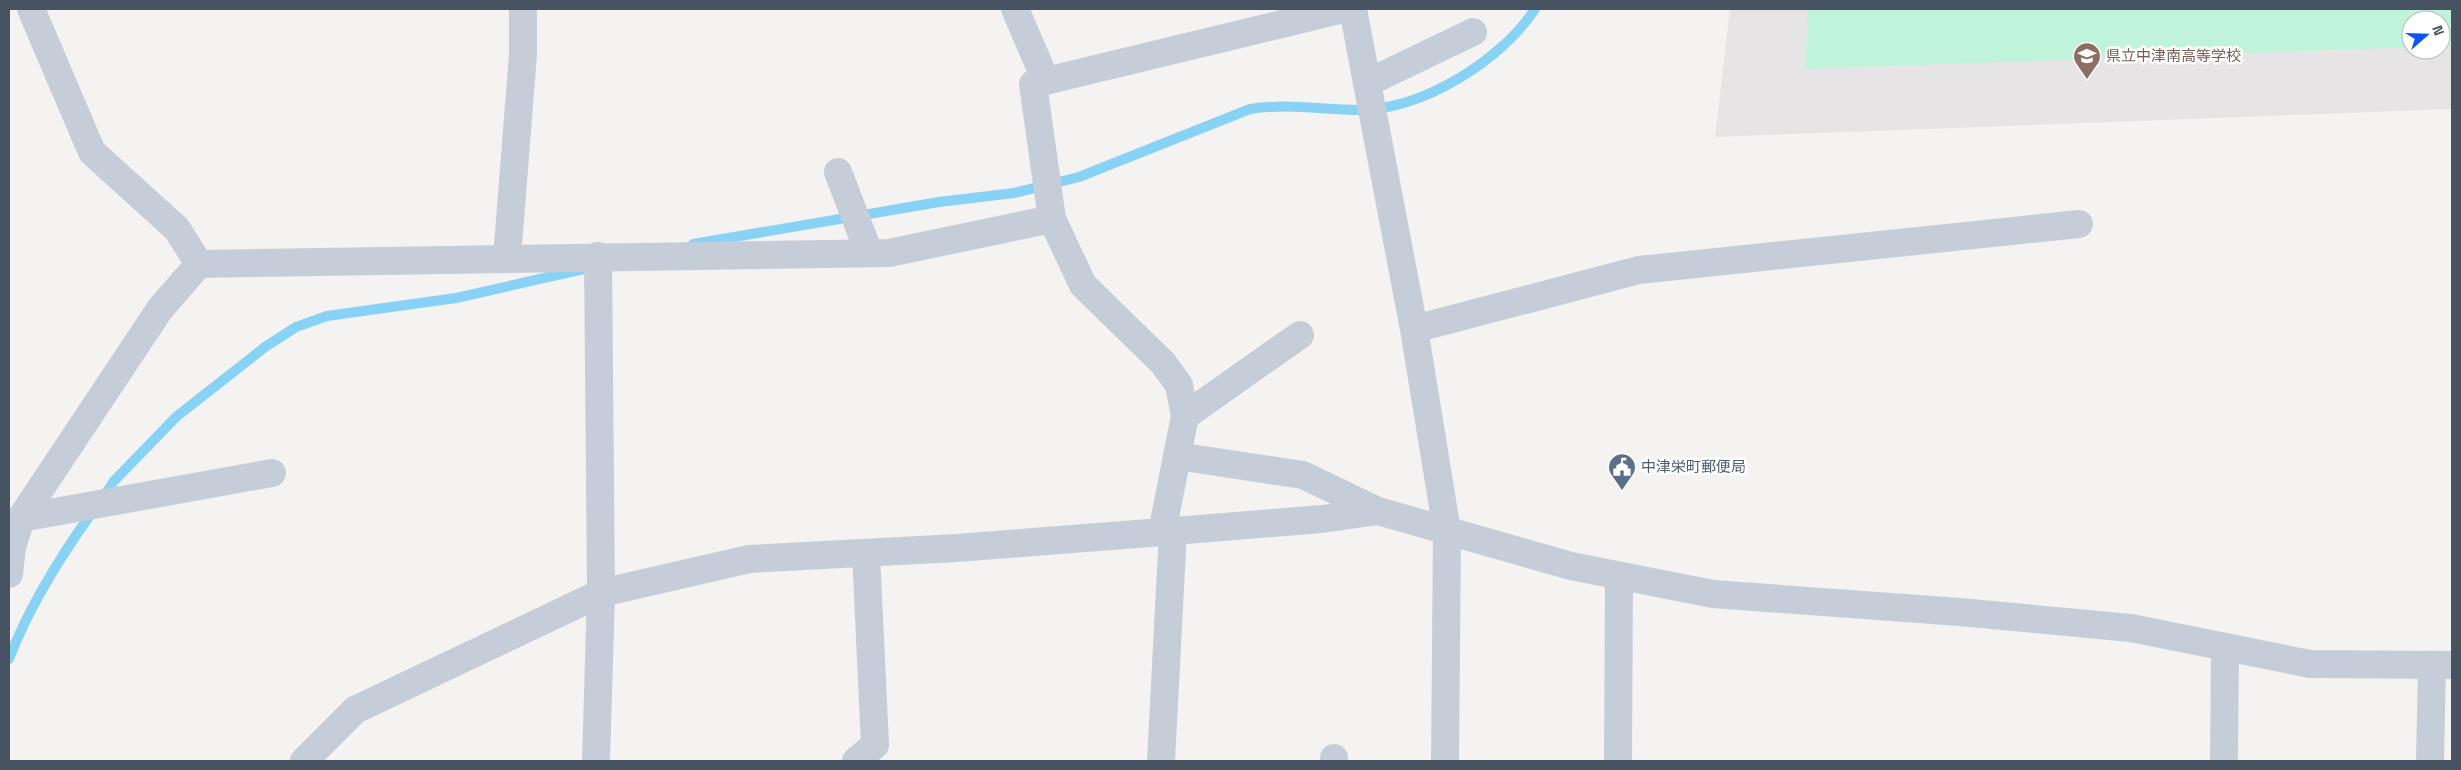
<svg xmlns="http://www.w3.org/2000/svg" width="2461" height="770" font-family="'Space Grotesk','Noto Sans JP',sans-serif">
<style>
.education{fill:#e6e4e4;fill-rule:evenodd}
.garden{fill:#bff4da}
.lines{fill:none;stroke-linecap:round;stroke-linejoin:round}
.stream{stroke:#88d2f5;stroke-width:10}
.street{stroke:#c5cdd8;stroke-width:28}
.labels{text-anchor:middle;stroke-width:5;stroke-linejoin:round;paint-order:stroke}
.education-label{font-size:15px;fill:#785e54;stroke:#fff;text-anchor:start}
.service-label{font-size:15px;fill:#4e5e75;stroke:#fff;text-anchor:start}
</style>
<rect width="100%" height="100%" fill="#f5f3f2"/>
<path class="education" d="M1730,9H2452V109L1715,137ZM2411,20H2441V50H2411Z"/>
<polygon class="garden" points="1808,9 2452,9 2452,46 2441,46 2441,20 2411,20 2411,47 1805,69"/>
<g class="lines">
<g class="stream">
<path d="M693,244L939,202L1014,193L1079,177L1250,109C1288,103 1323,110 1360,110C1423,109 1501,61 1535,9"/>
<polyline points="102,499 114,481 176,417 265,347 296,327 327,316 456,298 584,269"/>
<path d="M9,659C29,606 60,557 93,511"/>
</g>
<g class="street">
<polyline points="31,9 92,152 177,229 199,264"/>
<polyline points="1015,9 1046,81"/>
<polyline points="1353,9 1367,83"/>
<polyline points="838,172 869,253"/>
<polyline points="507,258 523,54 523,9"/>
<polyline points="1414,329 1639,270 2079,224"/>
<polyline points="1185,416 1300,335"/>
<polyline points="1177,456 1303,475 1378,511"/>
<polyline points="21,518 272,473"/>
<polyline points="1162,532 1185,416 1179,385 1163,363 1083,285 1052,219 1033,84 1344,9"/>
<polyline points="9,574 12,547 21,518 160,309 199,264 889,253 1052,219"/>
<polyline points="304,761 355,710 601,593 749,559 957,548 1162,532 1322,519 1378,511 1571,566 1713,594 1960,612 2131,628 2310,664 2452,665"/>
<polyline points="596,761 601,593 598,256"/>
<polyline points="856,761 875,745 866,553"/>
<polyline points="1161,761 1173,531"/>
<polyline points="1334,761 1334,758"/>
<polyline points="1445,761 1447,531 1414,329 1367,83 1473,32"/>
<polyline points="1618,761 1619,576"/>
<polyline points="2224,761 2225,648"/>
<polyline points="2430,761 2432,665"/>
</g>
</g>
<defs>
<g id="school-pin" transform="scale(1.4375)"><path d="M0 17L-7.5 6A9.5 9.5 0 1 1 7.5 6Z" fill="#8d6e63" stroke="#fff"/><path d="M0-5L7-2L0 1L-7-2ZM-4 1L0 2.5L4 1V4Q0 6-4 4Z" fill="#fff"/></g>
<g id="civic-pin" transform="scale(1.4375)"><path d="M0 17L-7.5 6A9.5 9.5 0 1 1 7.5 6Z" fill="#5c6f8a" stroke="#fff"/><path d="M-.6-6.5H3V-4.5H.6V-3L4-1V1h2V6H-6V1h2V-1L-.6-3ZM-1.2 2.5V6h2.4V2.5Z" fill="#fff"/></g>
</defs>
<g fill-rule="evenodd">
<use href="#school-pin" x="2087" y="56"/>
<use href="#civic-pin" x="1622" y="467"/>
</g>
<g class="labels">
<g class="education-label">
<text x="2106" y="61">県立中津南高等学校</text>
</g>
<g class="service-label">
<text x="1641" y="472">中津栄町郵便局</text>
</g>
</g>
<rect width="2461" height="770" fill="none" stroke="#485362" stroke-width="20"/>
<g transform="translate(2426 35) rotate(70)"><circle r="24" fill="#ffffff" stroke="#b6bac0"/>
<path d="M0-4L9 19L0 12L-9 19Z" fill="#0a56f7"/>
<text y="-8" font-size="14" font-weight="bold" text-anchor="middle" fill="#485362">N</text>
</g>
</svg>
